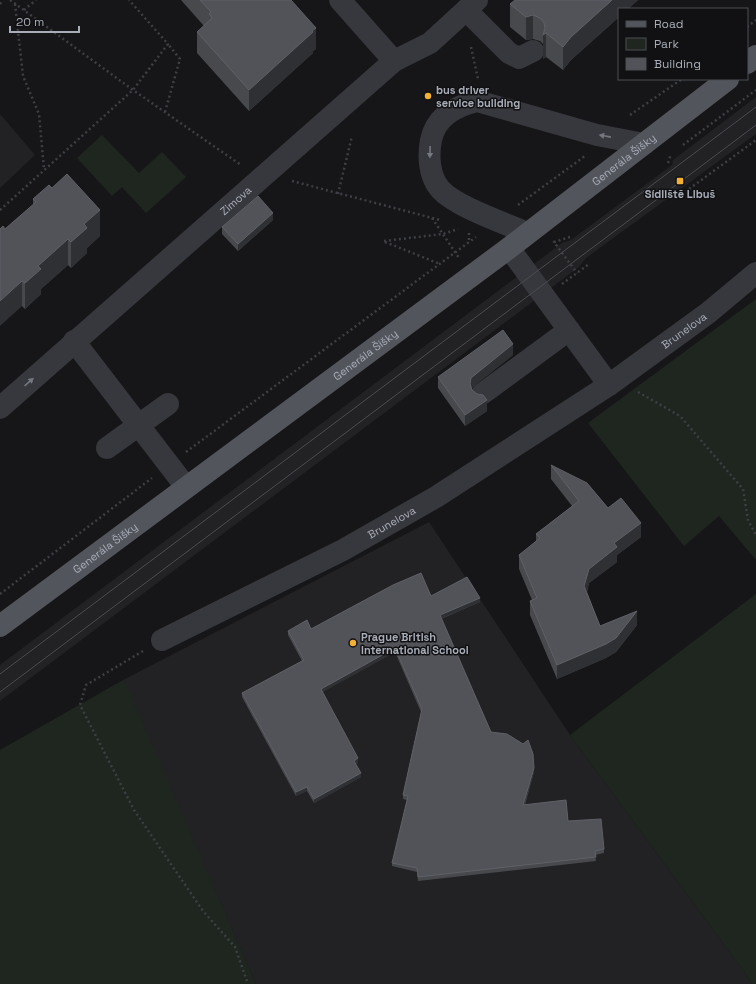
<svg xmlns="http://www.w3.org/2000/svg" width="756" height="984" font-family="'Space Grotesk',sans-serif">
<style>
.built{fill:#222225}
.green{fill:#1e261f}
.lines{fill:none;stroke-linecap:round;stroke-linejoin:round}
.path{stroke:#3d3f44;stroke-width:2.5;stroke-dasharray:2 3;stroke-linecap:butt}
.minor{stroke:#37383d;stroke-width:22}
.major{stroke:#53555c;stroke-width:22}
.tram{stroke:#4a4c52;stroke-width:1}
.wall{fill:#47494d}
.shaded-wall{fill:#2f3033}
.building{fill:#525359;stroke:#5f6168}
.oneway{fill:#757881}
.poi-dot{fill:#f2b134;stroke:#111113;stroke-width:1.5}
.labels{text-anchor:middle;stroke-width:3;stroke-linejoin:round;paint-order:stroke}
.poi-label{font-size:11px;font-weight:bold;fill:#a8adb8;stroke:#111113;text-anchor:start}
.street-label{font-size:11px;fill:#a8adb8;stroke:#111113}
</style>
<rect width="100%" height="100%" fill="#161618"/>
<g class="built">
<polygon points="756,97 756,134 586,258 579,267 0,701 0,665 562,243 571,240 672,165 673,160"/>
<polygon points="0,114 35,155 0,188"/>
<polygon points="429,522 570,735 753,984 256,984 123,680"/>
</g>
<g class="green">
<polygon points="102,135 139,173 162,152 186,177 146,213 122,187 112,196 77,158"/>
<polygon points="756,299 756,560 719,516 684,546 588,423"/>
<polygon points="756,594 756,984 753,984 570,735"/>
<polygon points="123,680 129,691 256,984 0,984 0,750"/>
</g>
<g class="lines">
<g class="path">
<polyline points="10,0 133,90 241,165"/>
<polyline points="0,4 3,0"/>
<polyline points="15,4 23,76 39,114 44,169"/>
<polyline points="24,10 36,0"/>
<polyline points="747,27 756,20"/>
<polyline points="471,47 478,79"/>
<polyline points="165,112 180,59 168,44"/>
<polyline points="630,115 682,79"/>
<polyline points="683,145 756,90"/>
<polyline points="668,163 671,154"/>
<polyline points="292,181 440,220"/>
<polyline points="689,189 756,140"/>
<polyline points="338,194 352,136"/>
<polyline points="518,205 585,156"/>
<polyline points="0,210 133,90 168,44 129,0"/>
<polyline points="432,218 459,258"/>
<polyline points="469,233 469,243"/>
<polyline points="570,237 554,242 577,273"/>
<polyline points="384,241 443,234 458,229"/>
<polyline points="385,242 440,264"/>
<polyline points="562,284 589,264"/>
<polyline points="638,392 680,416 743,489 748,520 756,535"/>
<polyline points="186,452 476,237"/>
<polyline points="0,594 152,478"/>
<polyline points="143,651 86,685 80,705 134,810 203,911 235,947 248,984"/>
</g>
<g class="minor">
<polyline points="340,0 394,61"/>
<polyline points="466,10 509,53 519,58 533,51"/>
<path d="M527,233C505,223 456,207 440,189C429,176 428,156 431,140C436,116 456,106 477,101L597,135L644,144"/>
<polyline points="509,248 609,385"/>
<polyline points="74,341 186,487"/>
<polyline points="482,394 569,330"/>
<path id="s1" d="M0,408L394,61L430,43L477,0"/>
<polyline points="107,448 168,404"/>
<path id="s2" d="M162,640L343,550L436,497L609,385L708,313L756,273"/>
</g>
<g class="major">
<polyline points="747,63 756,56"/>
<path id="s3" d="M0,626L509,248L728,79"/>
</g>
<g class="tram">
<polyline points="0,674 756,107"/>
<polyline points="0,692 756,125"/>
</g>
</g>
<g class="wall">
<polygon points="181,0 291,0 316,49 313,51 313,53 249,111 197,53 197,32 204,26"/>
<polygon points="638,0 571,60 563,70 546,57 543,59 543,44 540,41 533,39 526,40 510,27 510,4"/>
<polygon points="33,199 100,236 87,248 87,253 71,268 68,265 41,289 41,294 25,309 22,306 5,229 33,205"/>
<polygon points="273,220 238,251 222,234 222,227"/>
<polygon points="513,355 471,388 472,390 477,394 487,411 465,426 438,388 438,377"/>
<polygon points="551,465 608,508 641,537 617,555 617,562 589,583 587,592 600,626 637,625 616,652 606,658 557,679 530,615 530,601 532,600 519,569 519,555 536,542 536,534 572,506 551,479"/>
<polygon points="431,596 480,602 441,619 491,732 534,772 525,805 568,821 604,849 604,853 595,855 596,861 418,881 417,872 392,866 392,863 407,800 403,799 403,795 421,712 395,652 322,692 358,762 356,764 361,777 314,803 307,791 296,796 242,697 242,693 302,661 288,635 288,631 311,629"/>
</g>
<g class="shaded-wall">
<polygon points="612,0 638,0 628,9 619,9 619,17 571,60 563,70 563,47 571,37"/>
<polygon points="533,15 533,39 526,40 526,17"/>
<polygon points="316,28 316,49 313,51 313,53 249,111 249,90"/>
<polygon points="546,33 546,57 543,59 543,35"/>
<polygon points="100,210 100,236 87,248 87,253 71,268 71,242 84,224"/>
<polygon points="273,213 273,220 238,251 238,244"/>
<polygon points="68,239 68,265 41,289 41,294 25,309 25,283 38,266"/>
<polygon points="22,281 22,306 0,326 0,301"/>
<polygon points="513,344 513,355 471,389 470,384 471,378"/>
<polygon points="487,400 487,411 465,426 465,415"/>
<polygon points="641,523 641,537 617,555 617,562 589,583 584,601 584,586 589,569 614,543"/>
<polygon points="480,598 480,602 440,619 440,615"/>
<polygon points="637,611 637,625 616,652 606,658 557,679 557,665"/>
<polygon points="395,648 395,652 321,693 321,689"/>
<polygon points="358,758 358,762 354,765 354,761"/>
<polygon points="534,768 534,772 523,809 523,805"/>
<polygon points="361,773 361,777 314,803 314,799"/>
<polygon points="307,787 307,791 296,796 296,792"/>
</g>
<g class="building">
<polygon points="200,0 291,0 316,28 312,31 313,32 249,90 197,32 212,18 209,14 211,12"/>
<polygon points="515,0 612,0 571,37 563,47 546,33 543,35 545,28 544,23 540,18 533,15 526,17 510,4"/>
<polygon points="67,174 100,210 84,224 87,228 71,242 68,239 38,266 41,269 25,283 22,281 0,301 0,229 3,226 5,229 36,202 33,199 49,185 52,188"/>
<polygon points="258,196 273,213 238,244 222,227"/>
<polygon points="503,330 513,344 471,378 470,384 472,390 477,394 483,395 487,400 465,415 438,377"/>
<polygon points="551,465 587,483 608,508 621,498 641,523 614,543 617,547 589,569 584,586 600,626 637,611 616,638 606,644 557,665 530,601 537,598 519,555 540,538 536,534 579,501"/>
<polygon points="421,573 431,596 467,577 480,598 440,615 491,732 507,734 523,744 528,740 533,754 534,768 523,805 566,800 568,821 601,819 604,849 595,851 596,857 418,877 417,868 392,863 408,796 403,795 422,709 395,648 321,689 358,758 354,761 361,773 314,799 307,787 296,792 242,693 304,660 288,631 307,620 311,629 393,585"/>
</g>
<defs><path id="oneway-solid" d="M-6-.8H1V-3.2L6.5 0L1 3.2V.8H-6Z"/></defs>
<g class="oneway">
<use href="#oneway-solid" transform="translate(605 136) rotate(-169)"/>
<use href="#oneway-solid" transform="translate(430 152) rotate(91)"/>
<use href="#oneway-solid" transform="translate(29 382) rotate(-42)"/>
</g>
<g class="poi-dot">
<circle cx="428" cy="96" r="4"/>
<rect x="676" y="177" width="8" height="8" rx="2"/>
<circle cx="353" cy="643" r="4"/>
</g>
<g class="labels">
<g class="poi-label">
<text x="436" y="94">bus driver<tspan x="436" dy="13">service building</tspan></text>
<text x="680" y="198" text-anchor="middle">Sídliště Libuš</text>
<text x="361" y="641">Prague British<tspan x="361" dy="13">International School</tspan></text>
</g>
<g class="street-label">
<text dy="4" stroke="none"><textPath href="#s3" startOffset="779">Generála Šišky</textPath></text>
<text dy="4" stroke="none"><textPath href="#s1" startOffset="314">Zimova</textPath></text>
<text dy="4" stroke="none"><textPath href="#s2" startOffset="608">Brunelova</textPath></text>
<text dy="4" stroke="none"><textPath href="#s3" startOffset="455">Generála Šišky</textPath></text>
<text dy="4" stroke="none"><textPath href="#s2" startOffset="258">Brunelova</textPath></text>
<text dy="4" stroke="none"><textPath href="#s3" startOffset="131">Generála Šišky</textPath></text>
</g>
</g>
<rect x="618" y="8" width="130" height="72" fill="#111113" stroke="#4d4f55"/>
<rect x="626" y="21" width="20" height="6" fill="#53555c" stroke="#4d4f55"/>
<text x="654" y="28" font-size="12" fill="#a8adb8">Road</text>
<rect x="626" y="38" width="20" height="12" fill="#1e261f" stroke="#4d4f55"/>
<text x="654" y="48" font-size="12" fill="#a8adb8">Park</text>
<rect x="626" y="58" width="20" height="12" fill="#525359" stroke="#4d4f55"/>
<text x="654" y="68" font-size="12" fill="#a8adb8">Building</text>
<path d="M10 26v6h69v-6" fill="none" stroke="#a8adb8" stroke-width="2"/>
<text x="16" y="26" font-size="12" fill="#a8adb8" stroke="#111113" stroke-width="3" paint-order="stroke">20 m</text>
</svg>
